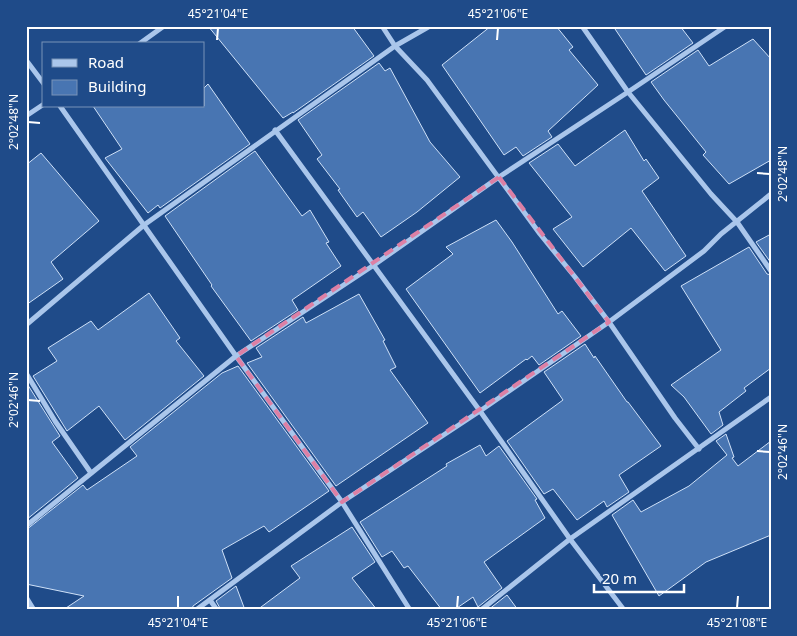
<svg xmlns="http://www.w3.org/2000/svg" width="797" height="636" font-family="'Noto Sans',sans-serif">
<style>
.building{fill:#4875b2;stroke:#cfe1f8}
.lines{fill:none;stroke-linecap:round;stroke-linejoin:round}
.minor{stroke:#aac6eb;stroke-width:5}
.marked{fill:none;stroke:#dd80a5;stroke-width:4;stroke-dasharray:10 6;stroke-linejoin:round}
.ticks{fill:none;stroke:#fff;stroke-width:2}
.neatline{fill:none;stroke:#fff;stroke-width:2}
.ticks-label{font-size:12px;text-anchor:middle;fill:#fff}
</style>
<rect width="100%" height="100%" fill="#1f4b89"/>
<g class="building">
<polygon points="208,26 352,26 374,56 293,113 293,112 283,118"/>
<polygon points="491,26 556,26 573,47 569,50 598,85 548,131 552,137 523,156 516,147 504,155 442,65"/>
<polygon points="613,26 680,26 693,43 646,75"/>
<polygon points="753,39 771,59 771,160 729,184 703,155 706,152 664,100 651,82 698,50 709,66"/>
<polygon points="379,63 385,71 390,68 430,142 460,177 417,212 381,237 363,212 357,217 338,190 340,189 317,159 322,155 298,120"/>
<polygon points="208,84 250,144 160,208 158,205 148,213 105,158 122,149 93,106 204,106 204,88"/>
<polygon points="625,130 644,161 646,159 659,178 642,191 686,256 665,271 631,228 583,267 553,229 572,217 529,163 558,144 575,166"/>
<polygon points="255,151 302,216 310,210 329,242 326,243 341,266 292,300 298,310 251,341 211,286 212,285 165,216"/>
<polygon points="41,153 99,221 51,262 63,279 26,305 26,165"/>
<polygon points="496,220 512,242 558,314 562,311 581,336 539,365 532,356 527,360 526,359 480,393 406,289 453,254 446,247"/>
<polygon points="771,234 771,263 756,242"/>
<polygon points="749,247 767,274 771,275 771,368 744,388 746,391 719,412 723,425 711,434 684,397 671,385 721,350 681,286"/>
<polygon points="149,293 180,338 176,341 204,376 125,440 99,406 67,431 33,376 57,361 48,348 91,321 98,330"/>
<polygon points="359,294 385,340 383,341 396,367 390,370 428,423 336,486 247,363 262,357 256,348 303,317 306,323"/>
<polygon points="585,344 594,358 595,356 627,402 628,402 661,446 619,475 629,492 607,507 604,501 577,520 553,489 544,494 507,441 563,400 544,372"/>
<polygon points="238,366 329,491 269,532 264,526 222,550 232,578 193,606 192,610 63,610 84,596 26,584 26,530 83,485 87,490 137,456 130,447 222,373"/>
<polygon points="26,382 60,436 52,442 78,478 26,520"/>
<polygon points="726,434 734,457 732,458 738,466 771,441 771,535 706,562 659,596 612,515 633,500 641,512 689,486 727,455 716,441"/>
<polygon points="480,445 486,456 499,446 537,499 535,500 545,518 484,562 502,588 478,607 473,597 454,610 442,610 408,566 404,568 392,551 382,557 360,522 447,466 446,464"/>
<polygon points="352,527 375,562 352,578 377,610 257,610 300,578 291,566"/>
<polygon points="236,586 245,610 221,610 216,601"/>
<polygon points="507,595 518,610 488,610"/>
</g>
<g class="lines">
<g class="minor">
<polyline points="382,26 395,46 427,80 540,234 575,277 609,322 675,418 699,449"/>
<polyline points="582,26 628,92 711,194 737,222 771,271"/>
<polyline points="139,44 164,26"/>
<polyline points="26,60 44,84"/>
<polyline points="60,106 236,356 342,502 410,610"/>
<polyline points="26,116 44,104"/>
<polyline points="275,130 480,411 570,539 624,610"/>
<polyline points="26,325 144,225 395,46 430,26"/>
<polyline points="26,373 55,421 91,473"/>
<polyline points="26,526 236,356 374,265 499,177 628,92 726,26"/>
<polyline points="26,597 34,610"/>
<polyline points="210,600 217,610"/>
<polyline points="196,610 342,502 480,411 609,322 704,251 721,234 771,194"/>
<polyline points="481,610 570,539 771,397"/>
</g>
</g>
<path class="marked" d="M499,177L609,322L342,502L236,356Z"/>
<path class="ticks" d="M217,40L218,28M497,40L498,28M28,122L40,123M757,173L770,174M28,400L40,401M757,451L770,452M178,608V596M457,608L458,596M737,608L738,596"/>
<rect width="797" height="636" fill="none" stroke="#1f4b89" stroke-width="55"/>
<rect x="42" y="42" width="162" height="65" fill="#1f4b89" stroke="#7993b8"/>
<rect x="52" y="59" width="25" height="8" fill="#aac6eb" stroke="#7993b8"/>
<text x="88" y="68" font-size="15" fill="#ffffff">Road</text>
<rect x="52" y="80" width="25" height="15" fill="#4875b2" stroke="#7993b8"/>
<text x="88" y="92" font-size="15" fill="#ffffff">Building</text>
<path d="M594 584v8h90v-8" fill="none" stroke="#ffffff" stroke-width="2.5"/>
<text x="602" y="584" font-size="15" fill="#ffffff" stroke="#1f4b89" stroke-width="4" paint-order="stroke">20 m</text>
<rect x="28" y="28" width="742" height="580" class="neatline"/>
<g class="ticks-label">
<text x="218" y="18">45°21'04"E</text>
<text x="498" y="18">45°21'06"E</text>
<text transform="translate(14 122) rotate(-90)" y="4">2°02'48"N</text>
<text transform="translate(783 174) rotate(-90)" y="4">2°02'48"N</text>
<text transform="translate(14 400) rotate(-90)" y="4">2°02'46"N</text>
<text transform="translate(783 452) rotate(-90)" y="4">2°02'46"N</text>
<text x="178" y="627">45°21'04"E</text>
<text x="457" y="627">45°21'06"E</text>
<text x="737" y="627">45°21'08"E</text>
</g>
</svg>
